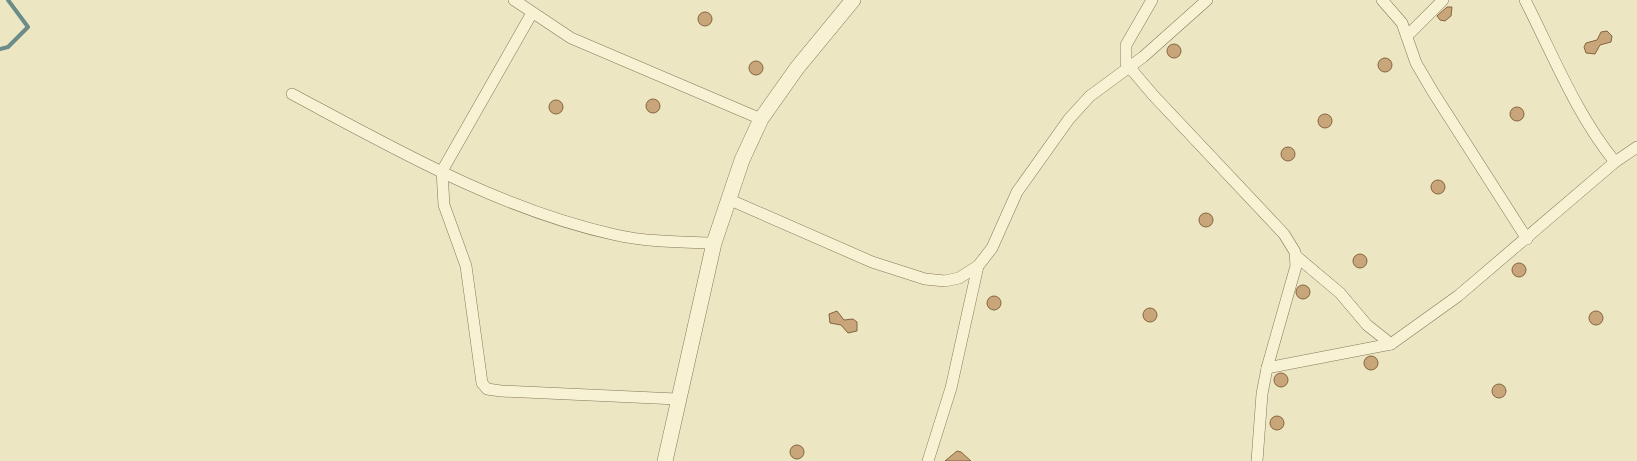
<svg xmlns="http://www.w3.org/2000/svg" width="1637" height="461" font-family="'Crimson Pro',serif">
<style>
.lines{fill:none;stroke-linecap:round;stroke-linejoin:round}
.stream{stroke:#6c8c89;stroke-width:4}
.building{fill:#c9a679;stroke:#836541}
.minor-casing{stroke:#85775a;stroke-width:12}
.tertiary-casing{stroke:#85775a;stroke-width:16}
.minor{stroke:#f7f2d4;stroke-width:11}
.tertiary{stroke:#f7f2d4;stroke-width:15}
</style>
<rect width="100%" height="100%" fill="#ece6c2"/>
<g class="lines">
<polyline class="stream" points="0,49 8,47 28,27 8,0"/>
</g>
<g class="building">
<polygon points="1447,7 1452,7 1451,16 1445,21 1440,20 1437,16"/>
<circle cx="705" cy="19" r="7"/>
<polygon points="1607,31 1612,36 1611,42 1600,45 1595,54 1586,53 1584,47 1586,43 1597,40 1601,32"/>
<circle cx="1174" cy="51" r="7"/>
<circle cx="1385" cy="65" r="7"/>
<circle cx="756" cy="68" r="7"/>
<circle cx="653" cy="106" r="7"/>
<circle cx="556" cy="107" r="7"/>
<circle cx="1517" cy="114" r="7"/>
<circle cx="1325" cy="121" r="7"/>
<circle cx="1288" cy="154" r="7"/>
<circle cx="1438" cy="187" r="7"/>
<circle cx="1206" cy="220" r="7"/>
<circle cx="1360" cy="261" r="7"/>
<circle cx="1519" cy="270" r="7"/>
<circle cx="1303" cy="292" r="7"/>
<circle cx="994" cy="303" r="7"/>
<circle cx="1150" cy="315" r="7"/>
<circle cx="1596" cy="318" r="7"/>
<polygon points="837,311 844,320 853,319 857,322 857,331 848,333 841,325 830,323 829,314"/>
<circle cx="1371" cy="363" r="7"/>
<circle cx="1281" cy="380" r="7"/>
<circle cx="1499" cy="391" r="7"/>
<circle cx="1277" cy="423" r="7"/>
<circle cx="797" cy="452" r="7"/>
<polygon points="957,451 961,452 971,461 945,461"/>
</g>
<g class="lines">
<g class="minor-casing">
<g id="minor">
<polyline points="514,0 571,38 761,119"/>
<polyline points="1152,0 1126,45 1126,63 1153,95 1284,234 1295,252 1296,266 1267,368 1262,394 1257,461"/>
<polyline points="1382,0 1402,23 1416,63 1433,92 1527,239"/>
<path d="M1525,0C1553,55 1576,114 1615,162"/>
<polyline points="532,13 442,171 444,205 466,266 482,383 487,389 501,391 677,399"/>
<polyline points="1407,36 1443,0"/>
<path d="M292,94C395,149 501,210 616,235C647,242 682,242 714,243"/>
<polyline points="728,199 872,262 925,279 945,281 959,278 978,266 992,248 1017,192 1069,119 1090,96 1143,57 1207,0"/>
<polyline points="1296,256 1340,293 1367,325 1391,344"/>
<polyline points="1267,368 1391,344 1458,296 1615,162 1637,147"/>
<polyline points="928,461 951,388 978,266"/>
</g>
</g>
<g class="tertiary-casing">
<polyline id="tertiary" points="665,461 714,243 742,160 761,119 797,68 853,0"/>
</g>
<use href="#minor" class="minor"/>
<use href="#tertiary" class="tertiary"/>
</g>
</svg>
